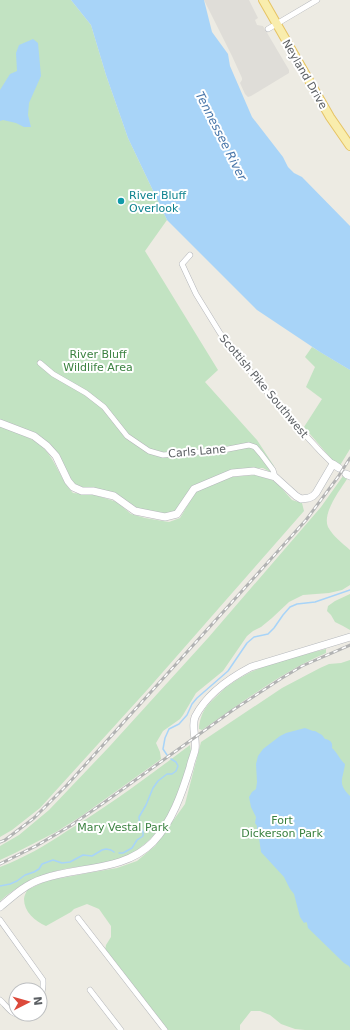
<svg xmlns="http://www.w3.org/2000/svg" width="350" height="1030" font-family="'DejaVu Sans',sans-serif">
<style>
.industrial{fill:#dfddd8}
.green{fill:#c2e3c2}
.water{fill:#a8d4f8}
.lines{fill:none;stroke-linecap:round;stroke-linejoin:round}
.stream{stroke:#a8d4f8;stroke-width:1.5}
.street-casing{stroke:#b4b6ba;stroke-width:6}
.secondary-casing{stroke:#b5b8bc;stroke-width:8}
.primary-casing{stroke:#e6c363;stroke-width:10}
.street{stroke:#fff;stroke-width:5}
.secondary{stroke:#fff;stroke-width:7}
.primary{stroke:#f9edad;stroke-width:8}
.rail-casing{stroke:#b2b3b3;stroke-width:3}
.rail{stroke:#fff;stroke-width:1.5;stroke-dasharray:4.5;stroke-linecap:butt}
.culture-dot{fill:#0f9aa8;stroke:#fff;stroke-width:1.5}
.labels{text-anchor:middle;stroke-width:4;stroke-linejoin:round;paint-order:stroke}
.street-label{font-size:11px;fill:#5b5f63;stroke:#fff}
.culture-label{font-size:11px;fill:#0d838f;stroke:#fff;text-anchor:start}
.park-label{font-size:11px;fill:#3b8240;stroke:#fff}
.water-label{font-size:12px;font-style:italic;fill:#4775a9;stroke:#fff}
</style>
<rect width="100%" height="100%" fill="#edebe3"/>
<polygon class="industrial" points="204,0 249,0 258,18 255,20 257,25 263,26 289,70 289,73 251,96 248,97 245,94 240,83 242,80 242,78 232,56"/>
<g class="green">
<path d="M0,0H71L91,25L106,75L128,138L167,220L145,251L218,370L205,382L257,440L274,466L275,472L272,473L263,468H259L254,471L238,473L194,489L183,504L169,517L135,511L123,502L73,487L56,456L34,436L27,437C55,449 55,473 73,493L95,495L117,502L131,514L145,518L169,522L180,518L196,491L232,477L255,475L272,480L278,484L292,500L302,503L304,511L148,689L40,808L12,830L0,837Z"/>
<polygon points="312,347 350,370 350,449 339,467 334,462 304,427 322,399 306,387 315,367 305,357"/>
<path d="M343,476L347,479C340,490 322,513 328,527C333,536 342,543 350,550V585L342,590L329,593L303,595L289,602L272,618L261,627L253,631L247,636L223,671L196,693L183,715L180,719L163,731L156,743L160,752L161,759L157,762L80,817L56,832L15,853L0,860V846L19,835L49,810L109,747L208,638L321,507Z"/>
<polygon points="350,594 350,630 343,626 335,622 331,615 327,611 328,606 335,601"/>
<path d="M326,649V653C281,672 242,703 202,730L199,729C199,722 202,712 207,706C210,702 214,699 218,695C247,666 288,659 326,649Z"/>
<path d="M350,660V1030H305L295,1029L281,1024L270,1015L260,1011H251L240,1025V1030H167L105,950L106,945L111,937V926L99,909L87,904L74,909L71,912L46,926C35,921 24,912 24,899C24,896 26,893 27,890L46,881L88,873L117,868L137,861L155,846L185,804L201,742L282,688L320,668L329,664L341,663Z"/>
<path d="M190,745L191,751C183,778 173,815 153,836C143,847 126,859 112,862C96,865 80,866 64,869C40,874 18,885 0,901V867C24,858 46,845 67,831C110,805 150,775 190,745Z"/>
</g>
<g class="water">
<polygon points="71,0 204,0 212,32 228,54 230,66 252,117 283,157 288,167 294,173 302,177 350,226 350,370 320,352 257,310 167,220 128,138 106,75 91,25"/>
<polygon points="33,39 38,43 41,76 29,103 28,115 31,127 24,127 16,123 3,120 0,121 0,90 10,74 17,71 16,53 19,45"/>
<path d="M305,728L313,731H315L322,735L325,739C330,740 333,742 332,748C338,753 339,759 345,764C343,780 337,783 350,796V968L349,966L344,963L308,928L307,923L306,922L304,923L300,917L294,894L290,889L284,877L261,852L259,838L257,832V826L255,823L256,817L251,807L249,797L252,792L256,789L257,782L256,764L258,756L263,749L280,736L286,733Z"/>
</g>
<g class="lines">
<g class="stream">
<polyline points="167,755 163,749 165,738 169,729 179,724 187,715 192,704 197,698 228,671 247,643 254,637 268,634 274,628 283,615 290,607 297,604 315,602 350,590"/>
<polyline points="119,853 123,853 132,848 137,840 143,836 143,832 140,826 139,817 146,805 153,788 158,781 167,774 172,774 176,771 178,766 176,762 171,759"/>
<polyline points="0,886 10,884 17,881 25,875 34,872 39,869 42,864 53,860 62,863 70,862 83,855 92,856 102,850 106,849 111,850 114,852"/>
</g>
<g class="street-casing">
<g id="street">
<polyline points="268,29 317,0"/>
<polyline points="190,255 182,264 196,294 220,333 273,400 321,452 333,464"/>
<polyline points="40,363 53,374 86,393 104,407 127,436 149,451 163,455 223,450 249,445 255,447 261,454 273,470 275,477"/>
<polyline points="78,918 165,1030"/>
<path d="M0,920L43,980C43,985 44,991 40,995"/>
<polyline points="90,990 121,1030"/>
<path d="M0,1000C6,1005 13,1017 21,1014"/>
</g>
</g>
<g class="secondary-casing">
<g id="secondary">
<polyline points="0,423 34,436 47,446 56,456 68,481 73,487 82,491 93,491 114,496 135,511 165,517 177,514 194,489 232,473 254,471 275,477 296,496 301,499 309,498 313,496 316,493 333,464 339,468"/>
<polyline points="346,474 350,476"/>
<path d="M0,907C13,896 26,884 42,879C78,866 124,872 153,842C172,822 182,793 190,767C191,761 194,755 195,750C197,739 191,727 195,717C206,695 230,678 251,667L350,637"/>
</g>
</g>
<g class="primary-casing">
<polyline id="primary" points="263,0 330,117 350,146"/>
</g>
<use href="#street" class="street"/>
<use href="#secondary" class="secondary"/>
<use href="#primary" class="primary"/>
<g class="rail-casing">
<g id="rail">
<polyline points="0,842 5,840 34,818 67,785 306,520 338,477 350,458"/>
<polyline points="0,864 36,846 70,826 102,804 233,710 282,678 302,666 350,645"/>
</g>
</g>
<use href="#rail" class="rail"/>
</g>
<circle class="culture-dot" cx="121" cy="201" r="4"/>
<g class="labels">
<g class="street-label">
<text transform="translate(305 74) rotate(60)" y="4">Neyland Drive</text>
<text transform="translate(264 386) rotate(50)" y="4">Scottish Pike Southwest</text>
<text transform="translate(197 451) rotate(-5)" y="4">Carls Lane</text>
</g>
<g class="culture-label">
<text x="129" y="199">River Bluff<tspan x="129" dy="13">Overlook</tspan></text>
</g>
<g class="park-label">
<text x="98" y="358">River Bluff<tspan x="98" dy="13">Wildlife Area</tspan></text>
<text x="282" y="824">Fort<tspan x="282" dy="13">Dickerson Park</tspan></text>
<text x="123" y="831">Mary Vestal Park</text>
</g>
<g class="water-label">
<text transform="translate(221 136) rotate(63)" y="4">Tennessee River</text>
</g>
</g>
<g transform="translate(28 1002) rotate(84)"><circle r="19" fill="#ffffff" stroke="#bdbfc1"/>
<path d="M0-3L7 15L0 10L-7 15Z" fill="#dc493b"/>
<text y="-6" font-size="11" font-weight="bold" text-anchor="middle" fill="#5b5f63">N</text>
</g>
</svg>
